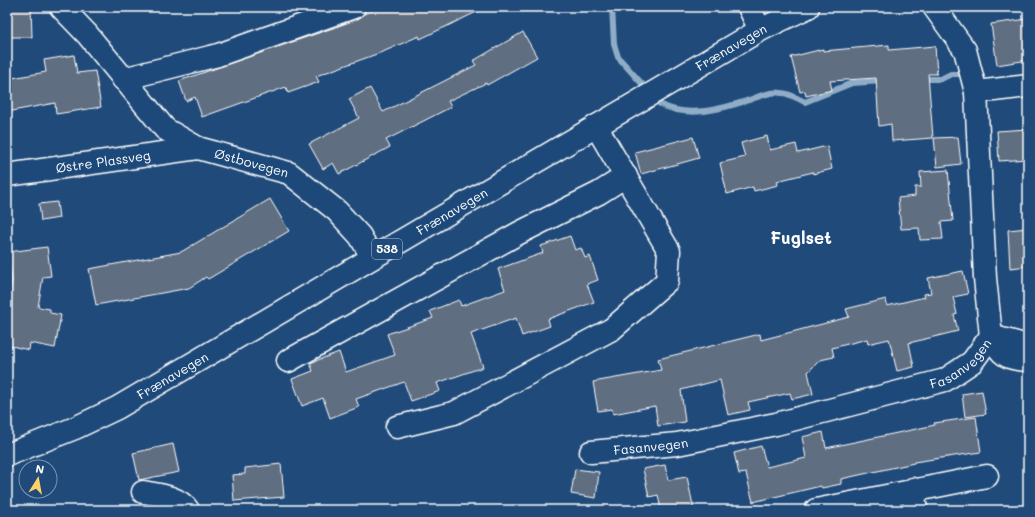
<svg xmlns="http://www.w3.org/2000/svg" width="1035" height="517" font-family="Mali,sans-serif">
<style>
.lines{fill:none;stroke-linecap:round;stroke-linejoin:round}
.stream{stroke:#90adc7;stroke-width:6}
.building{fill:#616e81;stroke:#fff}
.minor-casing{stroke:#fff;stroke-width:25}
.major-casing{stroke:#fff;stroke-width:25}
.minor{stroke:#1f4a7a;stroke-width:22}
.major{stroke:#1f4a7a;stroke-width:22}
.labels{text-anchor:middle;stroke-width:3;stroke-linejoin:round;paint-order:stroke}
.shield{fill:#1f4a7a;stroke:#bcc9d7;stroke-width:1}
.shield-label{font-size:12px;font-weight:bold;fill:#fff}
.street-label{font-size:13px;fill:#fff;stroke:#1f4a7a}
.district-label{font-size:17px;font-weight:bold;fill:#fff;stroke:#1f4a7a}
</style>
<rect width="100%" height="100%" fill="#1f4a7a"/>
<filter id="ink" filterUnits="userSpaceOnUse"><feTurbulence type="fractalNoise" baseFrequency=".025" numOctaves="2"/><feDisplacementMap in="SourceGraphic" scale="8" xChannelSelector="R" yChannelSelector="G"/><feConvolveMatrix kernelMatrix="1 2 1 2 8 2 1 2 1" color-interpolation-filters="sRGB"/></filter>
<g filter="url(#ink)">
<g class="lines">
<g class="stream">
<path d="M612,7L614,44L618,57L660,104C687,119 722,109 749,100C760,96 771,91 782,93C789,93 798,99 805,102L852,83L883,81"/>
<polyline points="920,79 941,79 951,74 962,74"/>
</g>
</g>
<g class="building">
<polygon points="7,7 31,7 32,37 7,37"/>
<polygon points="380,7 487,7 420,39 419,36 385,51 316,76 319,82 288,93 286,87 202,117 195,97 186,101 179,81 333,28 358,19 364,14"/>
<polygon points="1028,19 1028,60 997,65 991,24"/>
<polygon points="523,32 537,57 487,85 486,83 448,101 451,107 386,140 390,147 339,174 333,163 323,169 309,144 359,118 349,99 370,88 383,112 476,65 473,61"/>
<polygon points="889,45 889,50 935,46 937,74 928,74 933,138 892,141 891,124 879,126 876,78 830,81 832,90 806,96 805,91 800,92 791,57 823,49 823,51"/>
<polygon points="74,55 77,73 95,71 101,107 56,114 55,103 7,112 7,79 46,72 44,60"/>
<polygon points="1028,129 1028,159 999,161 997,131"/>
<polygon points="767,136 770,150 796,144 798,153 827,146 832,169 813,174 813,172 777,181 778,185 754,191 753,187 727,194 720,163 745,157 741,143"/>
<polygon points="693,137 699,158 641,174 635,152"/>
<polygon points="958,137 961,164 937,167 934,138"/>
<polygon points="948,170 953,221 941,222 943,239 920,240 919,228 901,229 898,198 915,196 915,187 921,187 920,172"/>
<polygon points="270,199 289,231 208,279 206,277 189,288 96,305 89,269 181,252"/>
<polygon points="57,202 59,218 41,221 39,204"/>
<polygon points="1028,228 1028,266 1010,268 1008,230"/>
<polygon points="570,236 575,250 581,248 585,258 590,256 598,280 587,284 594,302 548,319 550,326 522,336 516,318 471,334 483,367 437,383 440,391 411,401 404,382 356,399 359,407 330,418 323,398 302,406 292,379 313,371 310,363 339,352 346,372 395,355 387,334 433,318 430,311 459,300 461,306 505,290 498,269 543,253 541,246"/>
<polygon points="47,247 51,276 43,277 38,307 50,309 50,313 61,315 55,348 30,343 29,350 7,345 7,310 12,280 8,252"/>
<polygon points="963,271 968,294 953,297 957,314 954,315 958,331 909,343 914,367 897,371 889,339 868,344 867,339 832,348 834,357 820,360 808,372 813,394 792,399 790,393 748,402 750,410 728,415 720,380 681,390 685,422 658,426 655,406 613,414 612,409 598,411 593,382 661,370 658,359 760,334 761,340 849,317 846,309 886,299 887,306 925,297 924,294 931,293 928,278"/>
<polygon points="982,391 986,414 965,417 962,394"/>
<polygon points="976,417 981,452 914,462 914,463 841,479 841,484 822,488 821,486 753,502 746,473 739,474 734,453 761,446 767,467 806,458 802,437 823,432 826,448 935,425 934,423"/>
<polygon points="173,444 179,472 139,480 133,453"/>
<polygon points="281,464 284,497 234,501 232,475 245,474 245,468"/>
<polygon points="665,465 668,480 687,477 694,510 661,510 658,495 649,497 643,469"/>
<polygon points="575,469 599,472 596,498 571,494"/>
</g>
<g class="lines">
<g class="minor-casing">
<g id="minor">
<path id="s1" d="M61,7L87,34L165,129L198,148L289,173L337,211L360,236L372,257"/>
<polyline points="123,79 218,55 354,7"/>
<polyline points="976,92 1028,86"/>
<path id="s2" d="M7,175L198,148"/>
<path d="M991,336C1002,355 1005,359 1028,360"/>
<polyline points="991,336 1028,346"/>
<polyline points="288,361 519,233 599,193 626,176"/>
<polyline points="397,427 454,413 612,329 667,281 669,251 596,126"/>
<path id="s3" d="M591,452L677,444L776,424L945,380L972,362L991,336L985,278L976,92L965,50L934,7"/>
<polyline points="913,489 916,510"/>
<path d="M143,492C159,495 178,496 188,510"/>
<polyline points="816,510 987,476"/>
</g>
</g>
<g class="major-casing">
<g id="major">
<polyline points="749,7 760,30"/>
<path id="s4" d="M7,455L75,428L117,408L760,30L808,7"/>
</g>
</g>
<use href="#minor" class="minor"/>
<use href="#major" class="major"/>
</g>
</g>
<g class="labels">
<rect class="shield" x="372" y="239" width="30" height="20" rx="3"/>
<g class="shield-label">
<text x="387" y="253">538</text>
</g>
<g class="street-label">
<text dy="5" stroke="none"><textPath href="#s4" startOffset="832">Frænavegen</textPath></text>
<text dy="5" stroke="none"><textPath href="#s2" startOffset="97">Østre Plassveg</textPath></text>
<text dy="5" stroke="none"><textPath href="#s1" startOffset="254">Østbovegen</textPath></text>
<text dy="5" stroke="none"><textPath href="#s4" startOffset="508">Frænavegen</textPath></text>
<text dy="5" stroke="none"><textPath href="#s3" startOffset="384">Fasanvegen</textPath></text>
<text dy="5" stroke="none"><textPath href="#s4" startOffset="184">Frænavegen</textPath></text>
<text dy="5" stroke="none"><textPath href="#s3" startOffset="60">Fasanvegen</textPath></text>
</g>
<g class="district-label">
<text x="801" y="244">Fuglset</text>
</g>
</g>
<rect width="1035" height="517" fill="none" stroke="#1f4a7a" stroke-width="24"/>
<rect x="12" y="12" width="1011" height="493" fill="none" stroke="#fff" stroke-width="1.5" filter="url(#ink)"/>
<g transform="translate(38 479) rotate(11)"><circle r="19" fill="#1f4a7a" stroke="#7992af"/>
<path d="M0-3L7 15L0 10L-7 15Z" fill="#ffd166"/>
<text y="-6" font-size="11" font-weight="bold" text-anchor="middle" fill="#ffffff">N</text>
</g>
</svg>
